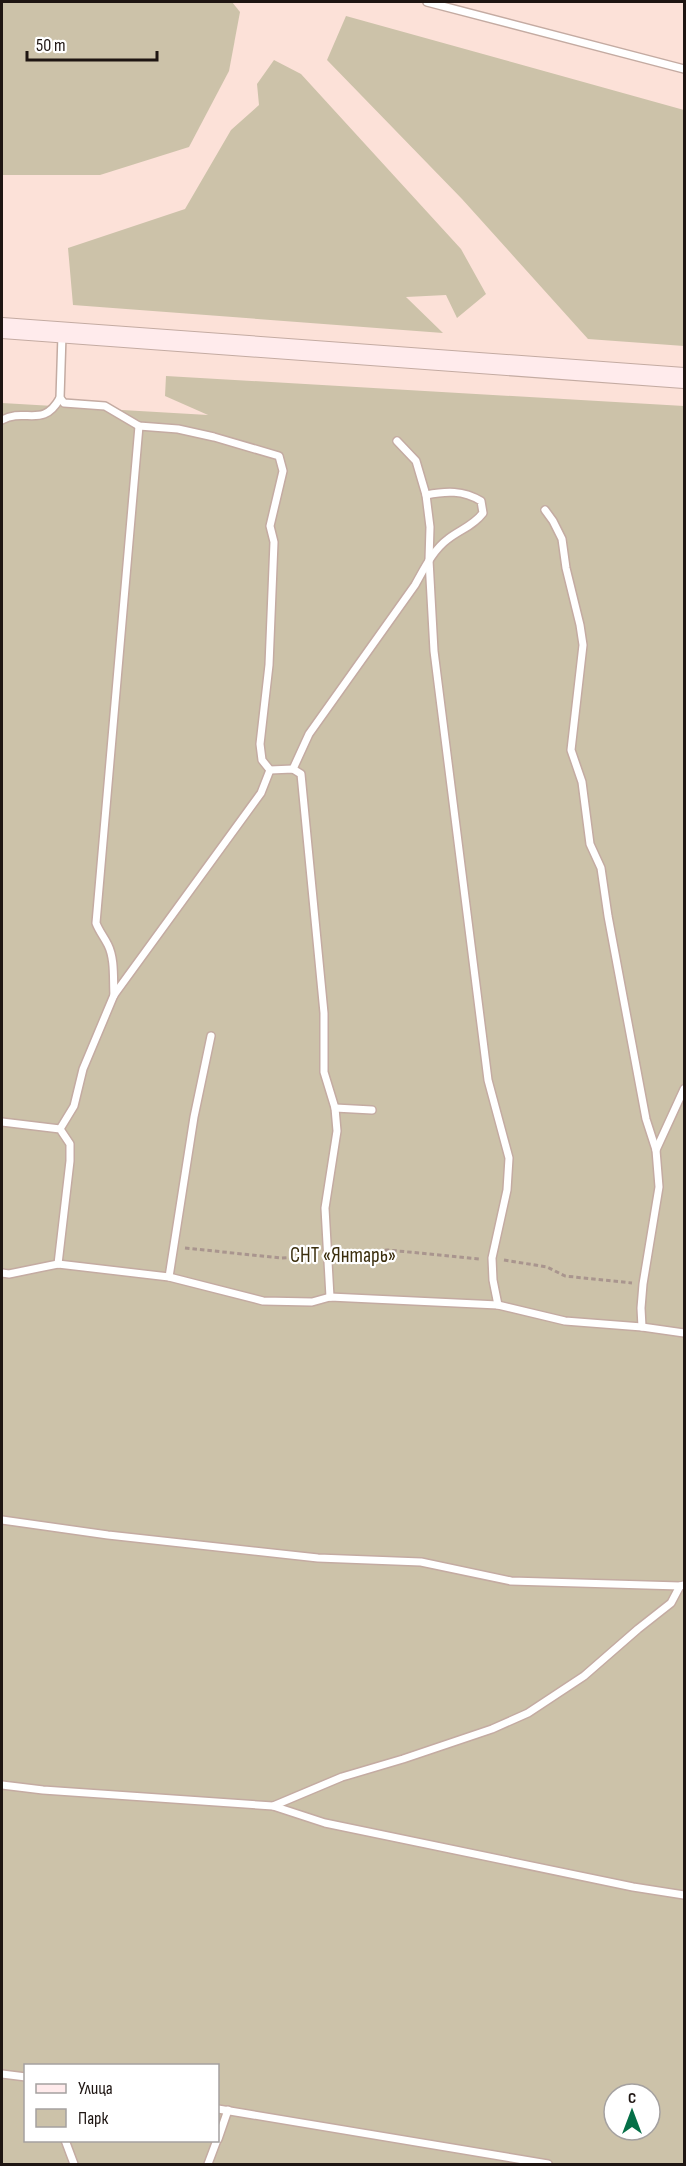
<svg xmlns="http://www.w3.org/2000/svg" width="686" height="2166" font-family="'Sofia Sans Condensed',sans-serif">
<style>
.green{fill:#ccc2a9;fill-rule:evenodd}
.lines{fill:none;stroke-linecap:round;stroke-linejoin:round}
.lane-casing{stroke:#c4aba2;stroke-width:10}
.secondary-casing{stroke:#c4aba2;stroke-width:22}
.path{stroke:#a9958e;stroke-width:3;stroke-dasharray:4.5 3;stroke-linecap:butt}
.lane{stroke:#fff;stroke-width:7}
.secondary{stroke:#ffebec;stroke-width:20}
.labels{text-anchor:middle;stroke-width:4.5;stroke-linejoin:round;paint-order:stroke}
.park-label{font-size:21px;fill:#3b2e0d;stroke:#fff}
</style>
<rect width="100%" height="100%" fill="#fce1d8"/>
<g class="green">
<polygon points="2,2 232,2 240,12 229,71 189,147 100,175 2,175"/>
<polygon points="346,16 684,110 684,346 588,339 462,199 327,60"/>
<polygon points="274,60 301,74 461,249 486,294 457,318 446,295 406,297 443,333 73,305 68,248 185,209 231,130 259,105 257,84"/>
<path d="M166,376L684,406V2164H2V403L208,415L165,396ZM26,2066H218V2140H26ZM614,2094H650V2130H614Z"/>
</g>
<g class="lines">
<g class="lane-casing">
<g id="lane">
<polyline points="427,2 684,69"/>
<polyline points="62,335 60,398 64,403 105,406 139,426 178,429 214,437 279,456 283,471 270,526 274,542 269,665 260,744 262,760 270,770 293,769 301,774 324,1013 324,1072 335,1108 337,1131 325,1208 330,1297"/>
<path d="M2,420C25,407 43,429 60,398"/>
<polyline points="397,441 416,461 426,495 430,527 429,560 434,651 488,1080 509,1158 507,1190 492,1258 493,1280 498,1305"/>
<polyline points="545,510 553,521 562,539 566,568 580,625 583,645 571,750 582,782 590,844 601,868 608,916 646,1119 656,1150 659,1187 643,1284 641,1308 642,1327"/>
<path d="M293,769L309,734L415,585C424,569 433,550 448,539C461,529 473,526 483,513L481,501C463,490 446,491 426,495"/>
<path d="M114,995C113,979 115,959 108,945C104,937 99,931 96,923L139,426"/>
<polyline points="335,1108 372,1110"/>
<polyline points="2,1122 60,1129 70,1144 70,1161 58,1264"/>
<polyline points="60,1129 74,1106 83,1069 114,995 261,793 270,770"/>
<polyline points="656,1150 684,1089"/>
<polyline points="2,1273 9,1274 58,1264 169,1277 263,1301 312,1302 330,1297 498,1305 565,1321 642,1327 684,1333"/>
<polyline points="169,1277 194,1117 211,1036"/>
<polyline points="2,1520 108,1535 318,1558 421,1562 511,1581 680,1586"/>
<polyline points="2,1785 43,1790 273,1806 342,1777 403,1759 492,1729 528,1713 584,1676 638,1629 671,1603 680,1586 684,1585"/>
<polyline points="273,1806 325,1823 633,1887 684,1895"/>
<polyline points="2,2074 26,2077"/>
<polyline points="218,2109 548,2164"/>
<polyline points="218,2139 228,2110"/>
<polyline points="65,2140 74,2164"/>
<polyline points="208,2164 217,2140"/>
</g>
</g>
<g class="secondary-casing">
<polyline id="secondary" points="2,328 684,378"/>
</g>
<g class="path">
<polyline points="185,1248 281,1258 315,1256"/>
<polyline points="340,1255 388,1250 480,1259"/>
<polyline points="504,1260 547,1267 565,1276 632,1283"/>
</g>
<use href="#lane" class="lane"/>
<use href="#secondary" class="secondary"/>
</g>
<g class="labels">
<g class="park-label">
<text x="343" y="1262">СНТ «Янтарь»</text>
</g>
</g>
<rect width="686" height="2166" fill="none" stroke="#1e1512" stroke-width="6"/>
<rect x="24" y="2064" width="195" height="78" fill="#ffffff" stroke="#a5a1a0" stroke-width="1.5"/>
<rect x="36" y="2084" width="30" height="9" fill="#ffebec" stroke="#a5a1a0" stroke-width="1.5"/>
<text x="78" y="2094" font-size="18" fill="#1e1512">Улица</text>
<rect x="36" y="2109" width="30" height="18" fill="#ccc2a9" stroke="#a5a1a0" stroke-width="1.5"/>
<text x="78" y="2124" font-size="18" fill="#1e1512">Парк</text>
<g transform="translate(632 2112)"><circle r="28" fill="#ffffff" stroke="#a5a1a0" stroke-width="1.5"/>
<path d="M0-4.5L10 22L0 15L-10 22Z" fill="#056f47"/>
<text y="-9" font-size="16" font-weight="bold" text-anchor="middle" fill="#1e1512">С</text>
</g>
<path d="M27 51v9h130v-9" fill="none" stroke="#1e1512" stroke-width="3"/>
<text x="36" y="51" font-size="18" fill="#1e1512" stroke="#ffffff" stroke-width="4.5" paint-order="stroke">50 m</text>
</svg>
